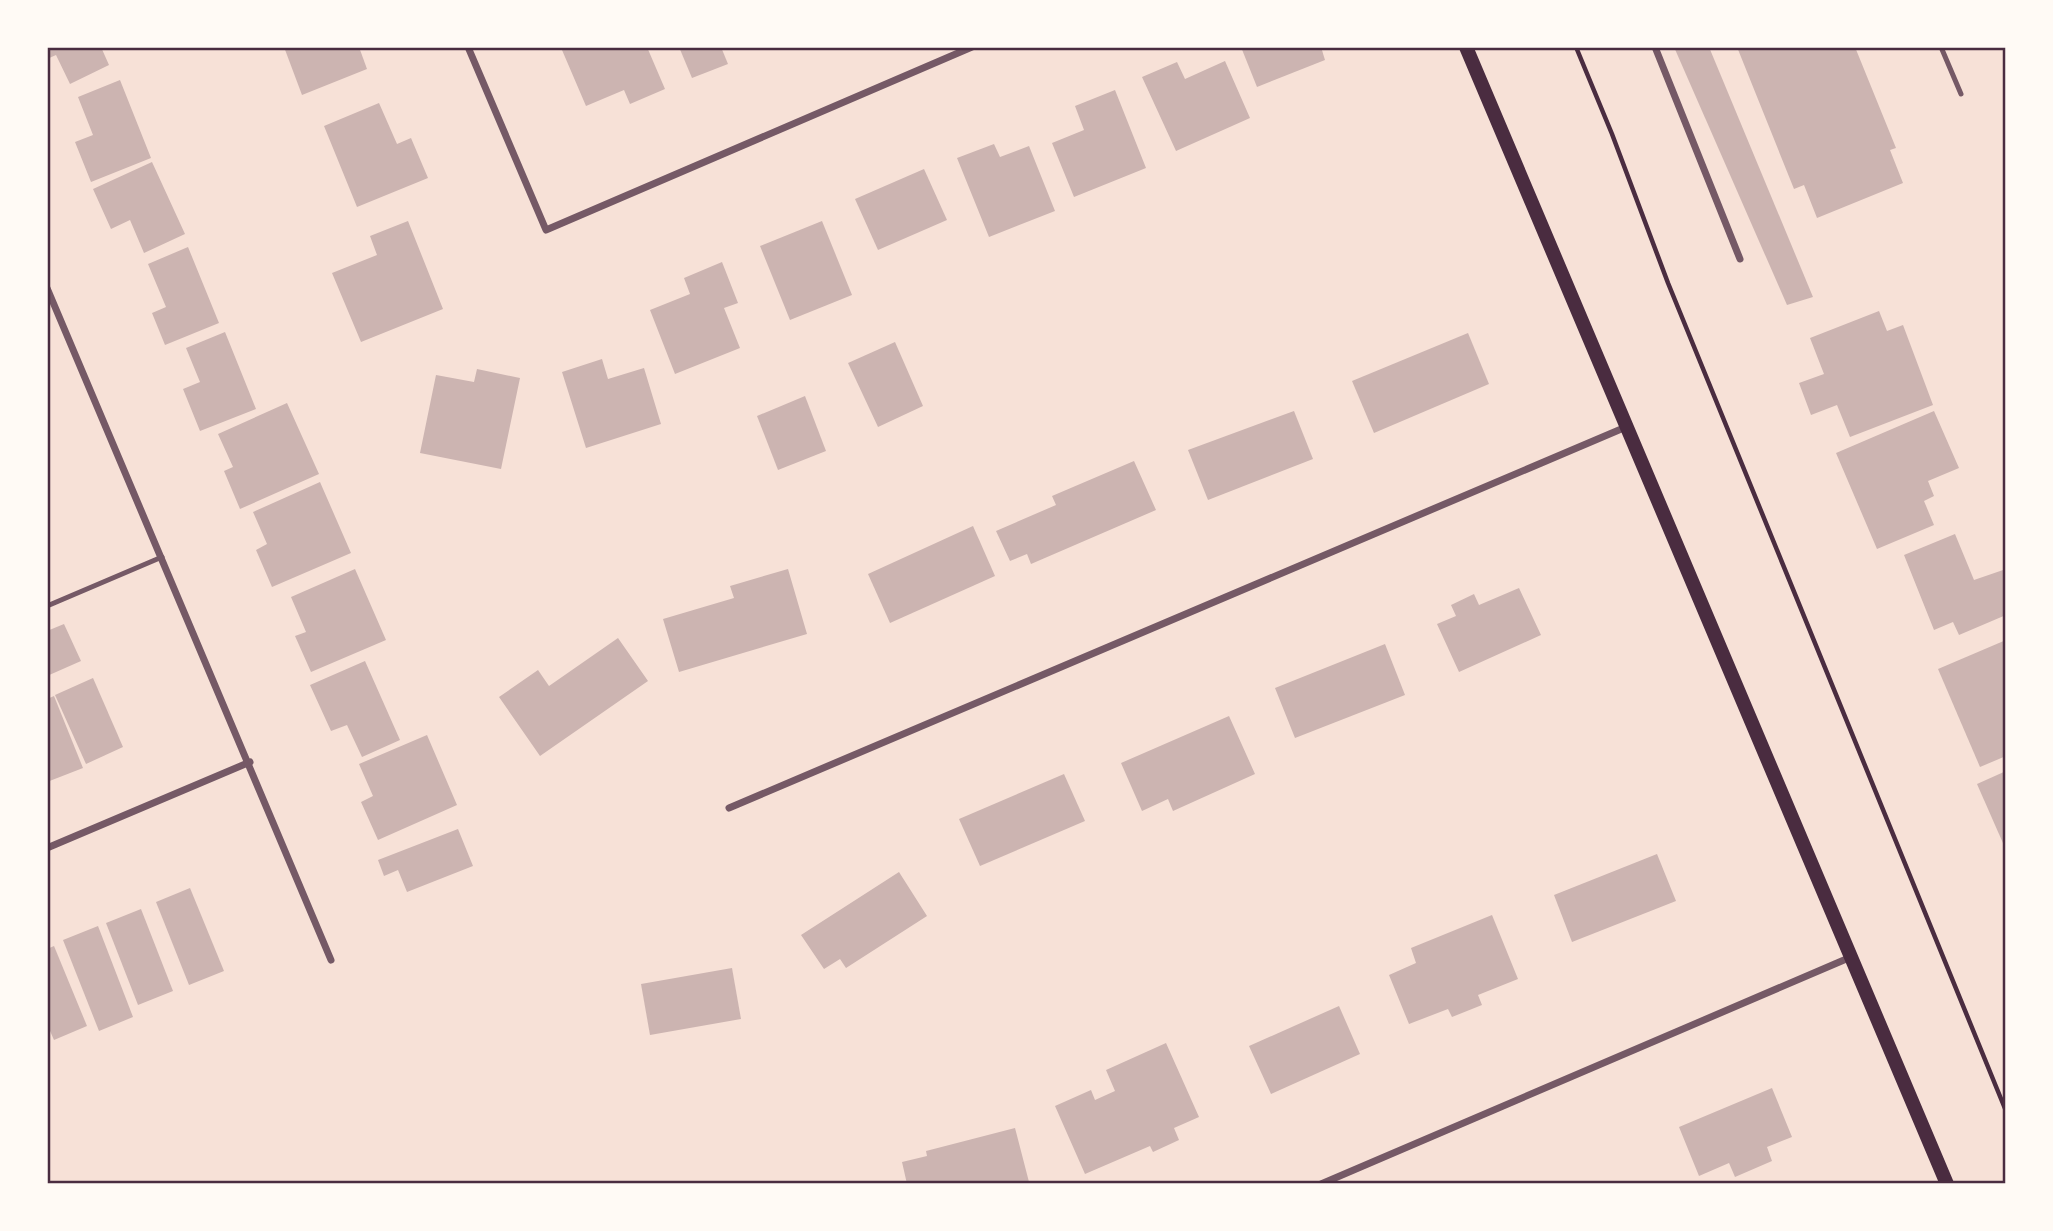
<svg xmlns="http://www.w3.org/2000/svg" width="2053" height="1231" font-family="'Sofia Sans Condensed',sans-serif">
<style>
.building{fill:#ccb4b1}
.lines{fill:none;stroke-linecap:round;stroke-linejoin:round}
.path{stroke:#4a2c40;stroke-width:4.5}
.service{stroke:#755966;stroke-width:5}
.minor{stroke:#755966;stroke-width:7}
.secondary{stroke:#4a2c40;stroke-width:14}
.neatline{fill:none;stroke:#4a2c40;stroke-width:2.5}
</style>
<rect width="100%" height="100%" fill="#f7e1d7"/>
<g class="building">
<polygon points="47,47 101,47 109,65 70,84 56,55 47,59"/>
<polygon points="284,47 359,47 367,69 302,95"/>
<polygon points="569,47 647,47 665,89 630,104 624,90 586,106 562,50"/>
<polygon points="679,47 721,47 728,64 692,78"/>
<polygon points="1241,47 1321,47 1325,60 1257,87"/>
<polygon points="1674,47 1709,47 1813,297 1787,305"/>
<polygon points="1737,47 1855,47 1896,148 1890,150 1903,183 1817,218 1804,185 1794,189"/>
<polygon points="1225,61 1250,118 1176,151 1142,77 1177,62 1185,79"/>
<polygon points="120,80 151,158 91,182 75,142 93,135 78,97"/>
<polygon points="1115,90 1146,168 1074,197 1052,143 1084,130 1075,106"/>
<polygon points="379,103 397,144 411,138 428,178 357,207 324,126"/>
<polygon points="994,144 1000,157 1029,146 1055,211 989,237 957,158"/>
<polygon points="152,162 185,234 144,253 130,220 111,229 93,189"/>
<polygon points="924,169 947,220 878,250 855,199"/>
<polygon points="408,221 443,309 361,342 332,273 377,255 370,236"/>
<polygon points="822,221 852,295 790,320 760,246"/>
<polygon points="188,247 219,323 165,345 152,313 166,307 148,264"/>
<polygon points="722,262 738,303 724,308 740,348 675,374 650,310 690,294 684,278"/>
<polygon points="1879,311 1887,331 1903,325 1933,405 1850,437 1837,405 1811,415 1799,383 1824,374 1810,338"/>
<polygon points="225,332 256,409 200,431 183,389 200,382 186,348"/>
<polygon points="1468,333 1489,384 1374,433 1352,381"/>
<polygon points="895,342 923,406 878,427 848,363"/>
<polygon points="602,359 608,379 644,368 661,424 586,448 562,372"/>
<polygon points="477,369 520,378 501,469 420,453 436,375 474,382"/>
<polygon points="805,396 826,451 778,470 757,416"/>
<polygon points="287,403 319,474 240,509 224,471 233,467 218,434"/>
<polygon points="1294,411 1313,459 1208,500 1188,450"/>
<polygon points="1934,411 1959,468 1928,481 1934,496 1924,501 1934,525 1877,549 1836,453"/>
<polygon points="1134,461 1156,510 1031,564 1027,554 1010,561 996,531 1056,505 1052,496"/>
<polygon points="320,482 351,553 272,587 256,550 267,544 253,512"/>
<polygon points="973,526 995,576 890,623 868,574"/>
<polygon points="1955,534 1974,580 2006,569 2006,615 1959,635 1953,622 1934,630 1904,555"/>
<polygon points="355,569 386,640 311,672 295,636 306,632 291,597"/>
<polygon points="788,569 807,634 679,672 663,619 734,598 730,586"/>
<polygon points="1519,588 1541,635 1459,672 1437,624 1456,616 1451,605 1474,594 1479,605"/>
<polygon points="64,624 81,661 47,676 47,631"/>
<polygon points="618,638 648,681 540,756 499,697 538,670 549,686"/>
<polygon points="2006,640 2006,756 1980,767 1938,669"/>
<polygon points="1385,644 1405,695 1295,738 1275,688"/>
<polygon points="365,661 400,740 362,757 347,725 331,731 310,685"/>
<polygon points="93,678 123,747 86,764 55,695"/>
<polygon points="54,696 83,768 47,782 47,699"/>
<polygon points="1229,716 1255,774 1173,811 1168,799 1142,811 1121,763"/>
<polygon points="427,735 457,805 378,840 361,802 373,796 359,764"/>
<polygon points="2006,771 2006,850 1977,784"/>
<polygon points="1064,774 1085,821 980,866 959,819"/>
<polygon points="458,829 473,866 407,892 398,870 384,876 378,860"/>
<polygon points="1657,854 1676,901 1572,942 1554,895"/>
<polygon points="899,872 927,916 846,968 840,959 824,969 801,935"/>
<polygon points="190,888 224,971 189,985 156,902"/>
<polygon points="141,909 173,991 138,1005 106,923"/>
<polygon points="1492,915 1518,979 1478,995 1482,1005 1452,1017 1448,1009 1409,1024 1389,975 1416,963 1411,948"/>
<polygon points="98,926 133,1017 99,1031 63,940"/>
<polygon points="54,946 87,1026 54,1040 47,1024 47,949"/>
<polygon points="732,968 741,1019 650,1035 641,984"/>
<polygon points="1339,1006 1360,1054 1271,1094 1249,1046"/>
<polygon points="1166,1043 1199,1117 1174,1128 1179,1140 1153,1152 1150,1146 1085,1174 1055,1106 1091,1090 1095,1100 1115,1091 1106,1070"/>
<polygon points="1772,1088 1792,1137 1767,1147 1772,1161 1735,1177 1729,1163 1699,1176 1679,1127"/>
<polygon points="1015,1128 1029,1182 907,1184 902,1162 927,1156 926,1151"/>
</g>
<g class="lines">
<polyline class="path" points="1576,47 1612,134 1668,283 2006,1111"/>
<g class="service">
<polyline points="1941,47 1961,94"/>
<polyline points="47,606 162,557"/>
</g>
<g class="minor">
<polyline points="468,47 546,230 972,47"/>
<polyline points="1655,47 1740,259"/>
<polyline points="47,288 331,960"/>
<polyline points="729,808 1626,427"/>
<polyline points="47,848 250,762"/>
<polyline points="1321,1184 1851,957"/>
</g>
<polyline class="secondary" points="1466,47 1947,1184"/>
</g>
<rect width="2053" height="1231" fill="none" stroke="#fffaf5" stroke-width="98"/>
<rect x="49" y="49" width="1955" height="1133" class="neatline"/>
</svg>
